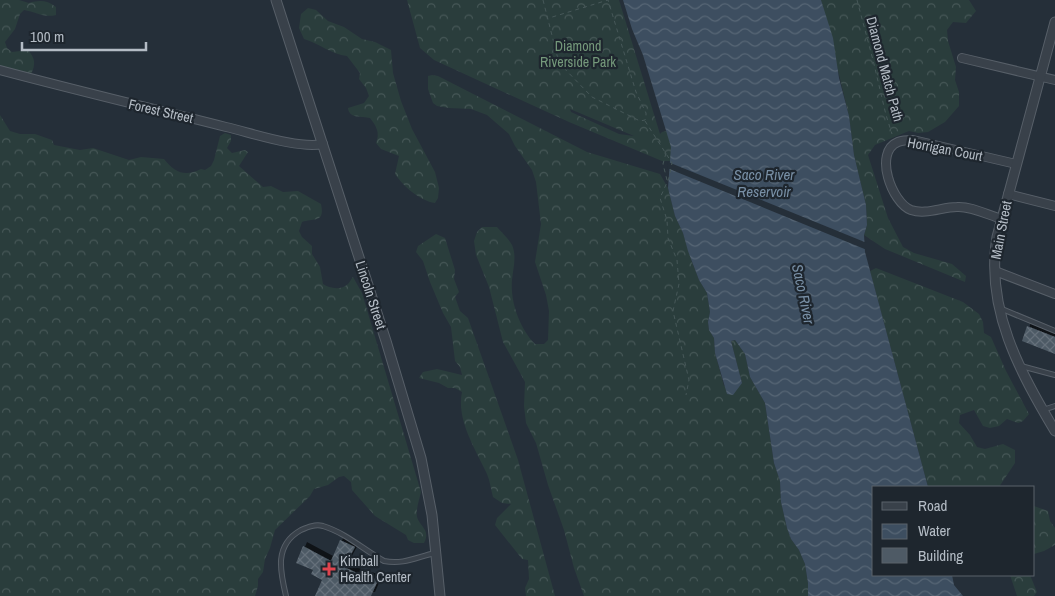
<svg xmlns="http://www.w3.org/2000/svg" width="1055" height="596" font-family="'Archivo Narrow',sans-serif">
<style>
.forest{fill:url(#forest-crowns);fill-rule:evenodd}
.water{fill:url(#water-waves)}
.pier{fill:#252f39}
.building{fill:url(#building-cross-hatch);filter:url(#shadow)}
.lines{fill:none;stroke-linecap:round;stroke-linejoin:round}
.service-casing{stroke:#575f68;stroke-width:6}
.minor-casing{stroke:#575f68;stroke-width:10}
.tertiary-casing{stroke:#575f68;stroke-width:11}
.path{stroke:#475859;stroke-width:1;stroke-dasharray:4 4;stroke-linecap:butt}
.service{stroke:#39414a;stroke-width:4}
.minor{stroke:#39414a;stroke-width:8}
.tertiary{stroke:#39414a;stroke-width:9}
.health-dot{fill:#e0444e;stroke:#1e262e;stroke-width:2}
.labels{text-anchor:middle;stroke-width:4.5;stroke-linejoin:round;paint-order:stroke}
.park-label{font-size:14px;fill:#75997b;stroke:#1e262e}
.street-label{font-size:14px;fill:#b4bcc5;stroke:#1e262e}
.poi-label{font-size:14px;fill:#b4bcc5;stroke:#1e262e;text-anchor:start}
.water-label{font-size:15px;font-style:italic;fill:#788fa5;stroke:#1e262e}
</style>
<defs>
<pattern id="forest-crowns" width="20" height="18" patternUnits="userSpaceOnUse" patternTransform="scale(1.25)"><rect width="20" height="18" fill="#2a3d3c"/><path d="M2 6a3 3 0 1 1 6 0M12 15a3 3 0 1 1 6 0" fill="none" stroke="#465757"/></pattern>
<pattern id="water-waves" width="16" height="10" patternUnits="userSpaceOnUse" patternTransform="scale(1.25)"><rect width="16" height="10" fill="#3d4e60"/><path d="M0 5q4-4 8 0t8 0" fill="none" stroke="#576675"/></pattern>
<pattern id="building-cross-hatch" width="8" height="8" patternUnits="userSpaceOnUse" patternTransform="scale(1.25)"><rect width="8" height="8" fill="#4e5a65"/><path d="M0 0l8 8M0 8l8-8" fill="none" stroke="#65707a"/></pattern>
<filter id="shadow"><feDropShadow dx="4" dy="-4" stdDeviation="0" flood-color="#0009"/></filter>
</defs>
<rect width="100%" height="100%" fill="#252f39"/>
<g class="forest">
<path d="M0,0H19L29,3C39,0 47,0 56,7V15C44,18 36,12 24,10L20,14L15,29L5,42L7,48L12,52L28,50C35,58 36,64 31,74L0,66Z"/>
<path d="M407,0H619L660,134L662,132L669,130L674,161H662L569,122L434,60L420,48ZM570,109L634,136L619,134L571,112Z"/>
<polygon points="821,0 969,0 976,11 966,23 953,22 947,30 948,41 956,67 955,80 959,92 959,106 945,122 928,132 918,133 909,131 875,145 868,155 888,218 903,247 914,253 952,264 966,276 965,282 885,249 864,235 867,225 866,205 854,155 849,116"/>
<path d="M308,8L316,10L328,21L344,27L362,39L375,42L391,50L393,73L401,101L412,129L435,172L439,188L438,198L435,203C420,201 403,186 395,174L399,156L381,149L376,143C380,133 377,127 370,118C362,116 349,119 348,108L364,103L369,96L366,88L359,79L360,73L347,56C331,54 320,44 304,39L299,28L301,14Z"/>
<path d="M432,75L438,76L587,152L660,174L668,188L675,216L683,233L692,262L699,280L707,293L710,312L708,322L709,330L714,338L715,353L724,386L742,383L731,341L735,340L745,354L750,377L765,403L774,463L780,481L781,502L787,528L791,539L799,550L805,564L808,583V596H584L574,568L564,530L548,485L536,443L526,423L524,406L525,382L503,342L489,287L476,255L474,241L477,232L482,227H497C501,232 509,239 512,245C517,256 513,269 512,280C510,302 520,329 535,344H544L548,340L549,311L546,295L535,262L541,224L536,182L532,170L515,146L509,134L487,115L471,109L449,108L437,106L433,103L428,89V76Z"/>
<path d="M0,115L10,131L20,134H35L52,140L54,145L80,150L93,148L129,160L141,157L164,159C175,173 185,177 201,169L205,170L211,166L214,160L220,136L225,133L231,135V141L227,148L232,153L245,150L248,152L239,166L263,187L271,186L283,192L298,191L321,204C325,223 315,218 302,222L299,231L302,237L312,246V254L320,267L323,284C330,289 342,290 348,284C350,282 351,279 353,277L362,293L421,492C419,500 416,509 417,517C420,527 431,530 424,543H414L408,540L406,535L375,516L352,490L351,482L344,476L339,477L328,485L314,489L310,496L275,530L270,548L265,559L263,572L258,579V586L255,596H0Z"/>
<path d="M436,234L445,238L455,270L454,279L459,292L455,297L460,311L468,318L518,460L555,596H526L525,588L529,579L528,560L522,559L495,525L497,518L511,504L502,503L493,497C491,490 490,481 487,474C476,450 456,420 462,392L455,388H448L439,383L419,378L423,372L437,369L462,375L460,367L455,361L451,327L443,313L430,282L423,261L416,252L418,246Z"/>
<polygon points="876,268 963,302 979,314 983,322 984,333 991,337 1006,371 1029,414 1023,421 1018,423 1007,419 999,426 990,428 983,426 974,410 960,415 959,423 970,435 977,447 985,449 1003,444 1015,450 1015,463 999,487 928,487 870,271"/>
<polygon points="1034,506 1048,511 1050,521 1055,528 1055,545 1044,551 1034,554"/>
<polygon points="1010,575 1030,575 1037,592 1034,596 1017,596"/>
</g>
<polygon class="water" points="623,0 821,0 833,38 839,78 849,116 854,155 866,205 867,225 864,235 865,252 928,487 874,487 874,575 952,575 954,585 963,596 808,596 808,583 805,564 799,550 791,539 787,528 781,502 780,481 774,463 765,403 750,377 745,354 735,340 731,341 742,383 733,395 727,394 715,353 714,338 709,330 708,322 710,312 707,293 699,280 688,251 683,233 675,216 668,188 671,147 643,55 632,29"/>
<polygon class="pier" points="668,162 867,243 867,250 667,168"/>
<g class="building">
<polygon points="1027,326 1055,337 1055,354 1022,341"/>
<polygon points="340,540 355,547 344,567 368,578 368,576 378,580 371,596 315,596 322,580 311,574 313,570 296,563 303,546 331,561"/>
</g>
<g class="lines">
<g class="service-casing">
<g id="service">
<polyline points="1002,309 1055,331"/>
<polyline points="1021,366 1055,375"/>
<polyline points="1043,410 1055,406"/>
<path d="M286,596C280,571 274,545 301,530C308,527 315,524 323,526C346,533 364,550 384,561C403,565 417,557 435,553"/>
</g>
</g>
<g class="minor-casing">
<g id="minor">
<polyline points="962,58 1055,80"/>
<path d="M0,70C75,90 151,108 226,127C252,133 298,149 323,144"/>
<polyline points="1008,194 1055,206"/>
<path d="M1002,219C988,215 971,206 957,207C942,207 926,215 911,210C892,203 873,152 898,142C903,140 908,140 913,140L1016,164"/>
<polyline points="995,271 1055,294"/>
</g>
</g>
<g class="tertiary-casing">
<g id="tertiary">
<polyline points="276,0 386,341 421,458 432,515 440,596"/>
<path d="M1055,22L997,237C985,309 1020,372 1055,431"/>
</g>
</g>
<g class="path">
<polyline points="543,0 559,63 592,97 640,121 645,120 646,118 646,113 636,92 608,0 549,18"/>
<polyline points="857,0 873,60 886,115 892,134"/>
<polyline points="645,121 672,163 669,178 660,198 667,220 668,238 677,260 679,284 673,311 689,380 686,395"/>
<polyline points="666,153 663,164 667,180"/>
</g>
<use href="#service" class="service"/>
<use href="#minor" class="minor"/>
<use href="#tertiary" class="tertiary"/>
</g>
<path class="health-dot" d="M326.5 561.5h5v5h5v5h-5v5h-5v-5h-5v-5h5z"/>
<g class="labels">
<g class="park-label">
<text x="578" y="51">Diamond<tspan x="578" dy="16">Riverside Park</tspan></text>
</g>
<g class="street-label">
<text transform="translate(885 69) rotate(75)" y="5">Diamond Match Path</text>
<text transform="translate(161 111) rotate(13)" y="5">Forest Street</text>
<text transform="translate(945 149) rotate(11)" y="5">Horrigan Court</text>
<text transform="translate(1001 230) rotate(-79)" y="5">Main Street</text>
<text transform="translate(371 295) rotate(72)" y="5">Lincoln Street</text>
</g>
<g class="poi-label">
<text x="340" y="566">Kimball<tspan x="340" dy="16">Health Center</tspan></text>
</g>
<g class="water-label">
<text x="764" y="180">Saco River<tspan x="764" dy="17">Reservoir</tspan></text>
<text transform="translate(803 294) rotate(78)" y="5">Saco River</text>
</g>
</g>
<rect x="872" y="486" width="162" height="90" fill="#1e262e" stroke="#5a626a"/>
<rect x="882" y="502" width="25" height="8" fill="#39414a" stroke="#5a626a"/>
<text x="918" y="511" font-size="15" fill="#b4bcc5">Road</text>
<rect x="882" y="524" width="25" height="15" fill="url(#water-waves)" stroke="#5a626a"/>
<text x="918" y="536" font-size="15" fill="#b4bcc5">Water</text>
<rect x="882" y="548" width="25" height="15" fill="#4e5a65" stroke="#5a626a"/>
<text x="918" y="561" font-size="15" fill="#b4bcc5">Building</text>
<path d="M22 42v8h124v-8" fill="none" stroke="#b4bcc5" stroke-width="2.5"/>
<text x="30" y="42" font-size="15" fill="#b4bcc5" stroke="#1e262e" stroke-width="4" paint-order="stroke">100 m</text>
</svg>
